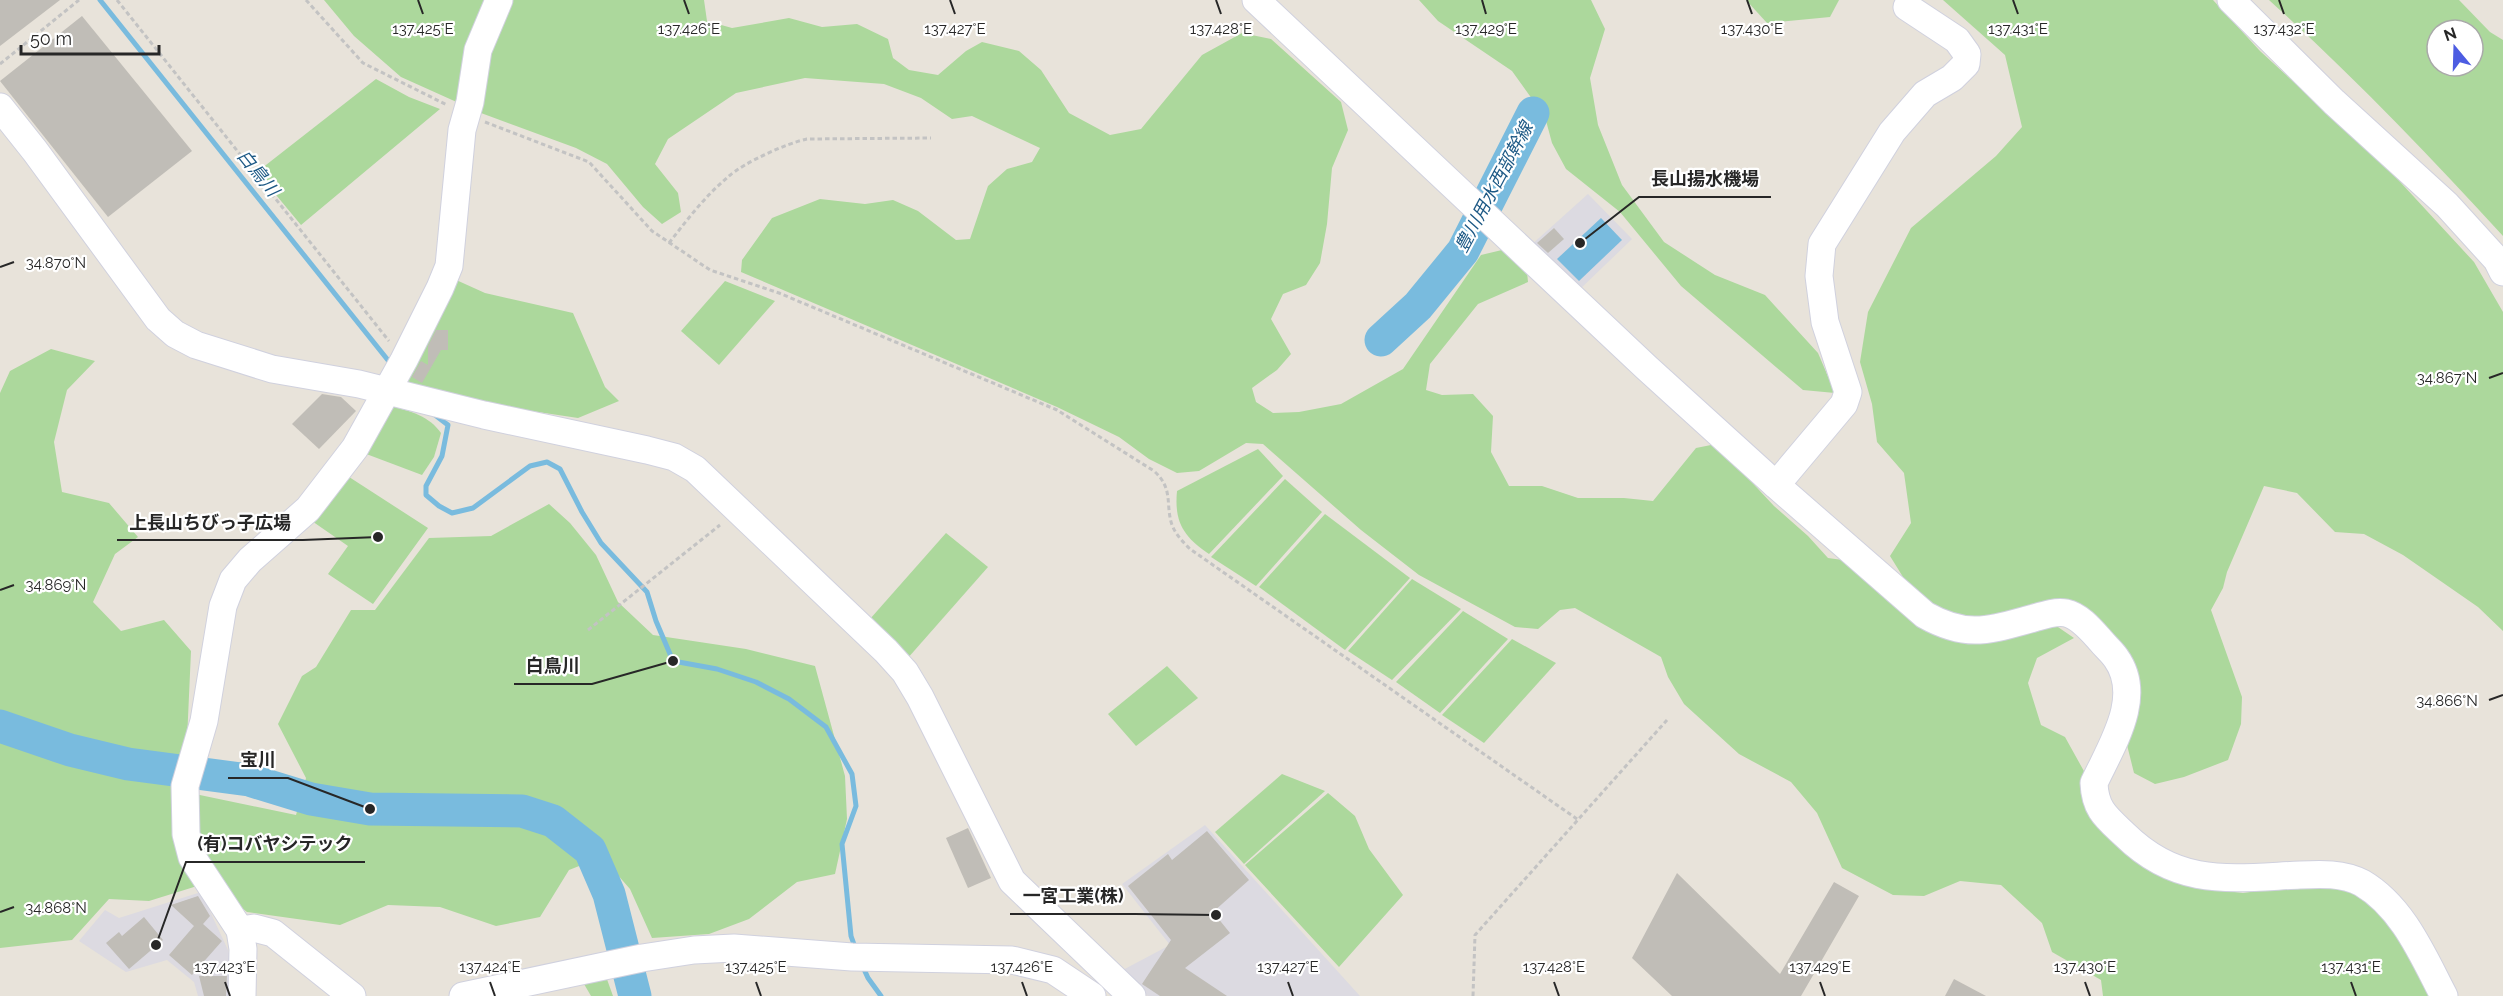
<svg xmlns="http://www.w3.org/2000/svg" width="2503" height="996" font-family="Raleway,'Noto Sans JP',sans-serif">
<style>
.industrial{fill:#dcdae1}
.green{fill:#acd89c;fill-rule:evenodd}
.water{fill:#79bbde}
.lines{fill:none;stroke-linecap:round;stroke-linejoin:round}
.stream{stroke:#79bbde;stroke-width:5}
.river{stroke:#79bbde;stroke-width:33}
.building{fill:#c0bdb7}
.minor-casing{stroke:#d0d1de;stroke-width:29}
.path{stroke:#c3c3c3;stroke-width:3;stroke-dasharray:4.5 3;stroke-linecap:butt}
.minor{stroke:#fff;stroke-width:27}
.ticks{fill:none;stroke:#272727;stroke-width:2}
.labels{text-anchor:middle;stroke-width:4.5;stroke-linejoin:round;paint-order:stroke}
.water-label{font-size:18px;font-style:italic;fill:#1d5985;stroke:#fff}
.ticks-label{font-size:15px;text-anchor:middle;fill:#272727;stroke:#fff;stroke-width:4.5;stroke-linejoin:round;paint-order:stroke}
.leader{fill:none;stroke:#272727;stroke-width:2}
.callout-dot{fill:#272727;stroke:#fff;stroke-width:2}
.callout-label{font-size:18px;text-anchor:middle;font-weight:bold;fill:#272727;stroke:#fff;stroke-width:4.5;stroke-linejoin:round;paint-order:stroke}
</style>
<rect width="100%" height="100%" fill="#e8e3da"/>
<g class="industrial">
<polygon points="1588,194 1632,239 1578,291 1529,247"/>
<polygon points="1205,825 1360,996 1148,996 1119,972 1170,945 1122,884"/>
<polygon points="201,892 228,950 232,971 233,996 198,996 194,982 167,960 126,972 79,941 105,910 119,918"/>
</g>
<g class="green">
<polygon points="324,0 704,0 707,21 732,28 789,18 822,27 857,24 888,39 893,58 909,70 938,75 966,51 982,42 1019,51 1041,70 1069,113 1110,135 1141,129 1202,55 1242,33 1271,39 1341,102 1348,130 1332,168 1327,224 1320,263 1306,285 1283,294 1271,319 1291,354 1277,370 1252,388 1256,402 1273,413 1299,412 1341,404 1403,369 1481,255 1502,250 1526,262 1528,282 1478,304 1430,364 1426,390 1442,395 1473,394 1493,416 1491,452 1509,486 1542,486 1578,498 1624,498 1653,501 1696,448 1716,444 1774,506 1808,536 1828,558 1850,561 1949,639 2055,625 2074,638 2037,658 2028,683 2041,725 2065,737 2085,773 2148,867 2193,887 2243,893 2309,884 2348,888 2379,907 2434,996 2103,996 2101,980 2052,952 2042,923 2001,885 1960,881 1924,896 1893,895 1842,868 1817,813 1791,782 1739,754 1684,704 1668,677 1661,657 1575,608 1560,610 1538,629 1515,627 1419,575 1361,530 1263,444 1246,443 1199,471 1177,473 1149,459 1119,437 1057,407 741,272 742,260 772,218 820,199 865,204 893,200 918,211 956,240 970,239 988,186 1007,169 1032,162 1040,148 972,116 952,119 921,98 884,84 805,78 736,93 668,139 655,164 678,193 681,212 662,224 643,207 607,164 576,148 481,113 401,77 354,36"/>
<polygon points="1419,0 1591,0 1605,29 1590,78 1598,125 1622,185 1664,242 1715,275 1765,295 1818,353 1835,393 1803,390 1681,286 1620,212 1566,169 1552,143 1545,117 1512,71 1438,21"/>
<polygon points="1746,0 1839,0 1830,17 1767,23"/>
<polygon points="1943,0 2213,0 2260,51 2391,172 2474,262 2503,312 2503,631 2478,607 2403,555 2364,534 2335,532 2297,493 2264,486 2227,572 2223,588 2211,610 2242,697 2241,724 2228,760 2184,777 2155,784 2134,773 2127,745 2141,695 2132,661 2091,611 2058,604 1994,619 1950,617 1908,585 1890,556 1911,523 1904,473 1877,442 1872,404 1860,362 1868,312 1911,228 1996,156 2022,127 2005,55"/>
<path d="M2269,0H2459L2490,32L2503,40V236C2428,154 2352,75 2269,0ZM2437,30H2473V66H2437Z"/>
<polygon points="376,79 409,97 440,109 301,225 257,172"/>
<polygon points="454,279 485,293 573,313 605,387 619,401 578,418 430,396 409,387 404,370"/>
<polygon points="725,281 775,301 719,365 681,331"/>
<polygon points="51,349 95,361 67,390 54,442 62,492 109,503 138,537 115,554 93,602 121,631 164,620 191,651 187,740 195,794 296,815 306,778 278,724 302,676 316,667 351,610 375,610 429,538 491,536 549,504 570,523 596,555 618,602 653,635 746,649 815,666 845,776 847,819 835,874 797,882 749,919 709,934 652,938 630,889 602,857 569,870 540,917 496,926 440,907 388,905 340,925 247,912 210,882 149,901 109,899 72,940 0,948 0,393 10,371"/>
<path d="M391,406C410,411 429,416 441,433L434,457L422,475L361,452Z"/>
<path d="M1258,449L1283,476L1209,554C1184,537 1174,523 1177,491Z"/>
<polygon points="346,475 428,528 373,604 328,574 348,546 309,519"/>
<polygon points="1285,479 1322,512 1256,586 1211,557"/>
<polygon points="1325,514 1410,578 1345,650 1259,587"/>
<polygon points="946,533 988,567 907,659 870,619"/>
<polygon points="1412,579 1461,609 1392,680 1348,651"/>
<polygon points="1463,611 1508,639 1440,713 1396,682"/>
<polygon points="1512,639 1556,663 1484,743 1442,715"/>
<polygon points="1167,666 1198,698 1136,746 1108,714"/>
<polygon points="1282,774 1325,791 1244,864 1215,832"/>
<polygon points="1328,793 1355,816 1369,849 1403,895 1339,967 1245,865"/>
<polygon points="604,971 613,996 591,996 584,984"/>
</g>
<polygon class="water" points="1601,218 1622,240 1579,281 1557,259"/>
<g class="lines">
<g class="stream">
<polyline points="100,0 391,364"/>
<polyline points="435,415 448,425 442,456 426,486 426,495 439,506 452,513 473,508 530,466 547,462 560,469 582,512 601,543 647,592 656,621 673,661 717,669 756,682 789,699 826,727 852,774 856,806 842,844 851,936 856,950"/>
<polyline points="863,967 868,978 881,996"/>
</g>
<g class="river">
<polyline points="1381,340 1418,306 1463,251 1533,113"/>
<polyline points="0,726 70,750 128,764 249,780 311,799 370,809 522,811 553,821 590,850 609,894 635,996"/>
</g>
</g>
<g class="building">
<polygon points="0,0 60,0 0,46"/>
<polygon points="82,16 192,151 108,217 0,81"/>
<polygon points="1554,228 1564,239 1548,253 1537,243"/>
<polygon points="436,330 448,330 448,350 441,350 422,383 412,377 421,361 428,365 428,346"/>
<polygon points="322,394 341,397 356,411 319,449 292,424"/>
<polygon points="968,828 991,878 968,888 946,838"/>
<polygon points="1207,831 1249,880 1213,912 1230,933 1185,968 1227,996 1160,996 1142,984 1171,940 1128,886 1168,854 1172,860"/>
<polygon points="1677,873 1780,974 1834,882 1859,896 1801,996 1672,996 1632,958"/>
<polygon points="198,896 210,916 203,924 222,941 192,975 169,955 194,926 171,905"/>
<polygon points="144,917 163,940 129,969 106,943 119,932 122,936"/>
<polygon points="199,976 227,976 226,996 204,996"/>
<polygon points="1954,979 1986,996 1945,996"/>
</g>
<g class="lines">
<g class="minor-casing">
<g id="minor">
<path d="M1256,0L1647,368L1776,485L1925,615C1968,639 1989,630 2034,618C2044,615 2056,611 2066,613C2080,616 2092,631 2101,641C2106,647 2112,652 2116,658C2144,697 2111,746 2094,783C2095,810 2107,818 2125,835C2179,888 2232,878 2300,875C2321,874 2343,873 2362,883C2403,907 2423,956 2444,996"/>
<polyline points="2231,0 2334,102 2447,205 2497,260 2503,272"/>
<polyline points="0,107 35,151 158,319 175,334 196,345 272,369 359,384 484,415 647,450 674,457 695,469 886,651 905,672 920,697 1012,881 1132,996"/>
<polyline points="1776,485 1844,404 1848,392 1825,322 1819,276 1822,244 1892,132 1925,94 1952,78 1966,64 1967,54 1957,40 1907,7"/>
<polyline points="240,930 254,928 273,933 352,996"/>
<polyline points="242,996 243,949 240,930 192,857 186,834 185,786 204,721 223,606 233,580 250,560 308,509 355,448 404,360 440,288 449,266 462,130 470,102 478,50 499,0"/>
<polyline points="463,996 642,958 694,950 734,948 852,957 1012,960 1053,970 1092,996"/>
</g>
</g>
<g class="path">
<polyline points="117,0 389,341"/>
<polyline points="306,0 363,63 447,105"/>
<polyline points="0,64 79,0"/>
<path d="M485,122L589,162L652,231L710,270L779,293L1057,410L1154,471C1174,489 1165,504 1172,525C1176,535 1183,542 1190,549L1577,819"/>
<path d="M669,243C687,220 705,196 728,177C743,163 787,143 807,139L931,138"/>
<polyline points="588,630 720,525"/>
<polyline points="1473,996 1475,935 1667,720"/>
</g>
<use href="#minor" class="minor"/>
</g>
<path class="ticks" d="M418,0L423,14M684,0L689,14M950,0L955,14M1216,0L1221,14M1482,0L1486,14M1747,0L1752,14M2013,0L2018,14M2279,0L2284,14M0,267L14,262M2489,378L2503,373M0,590L14,585M2489,700L2503,695M0,912L14,907M225,982L230,996M490,982L495,996M756,982L761,996M1022,982L1027,996M1288,982L1293,996M1554,982L1559,996M1820,982L1825,996M2085,982L2090,996M2351,982L2356,996"/>
<g class="labels">
<g class="water-label">
<text transform="translate(258 173) rotate(51)" y="6">白鳥川</text>
<text transform="translate(1494 187) rotate(-62)" y="6">豊川用水西部幹線</text>
</g>
</g>
<g class="ticks-label">
<text x="423" y="34">137.425°E</text>
<text x="689" y="34">137.426°E</text>
<text x="955" y="34">137.427°E</text>
<text x="1221" y="34">137.428°E</text>
<text x="1486" y="34">137.429°E</text>
<text x="1752" y="34">137.430°E</text>
<text x="2018" y="34">137.431°E</text>
<text x="2284" y="34">137.432°E</text>
<text x="56" y="268">34.870°N</text>
<text x="2447" y="383">34.867°N</text>
<text x="56" y="590">34.869°N</text>
<text x="2447" y="706">34.866°N</text>
<text x="56" y="913">34.868°N</text>
<text x="225" y="972">137.423°E</text>
<text x="490" y="972">137.424°E</text>
<text x="756" y="972">137.425°E</text>
<text x="1022" y="972">137.426°E</text>
<text x="1288" y="972">137.427°E</text>
<text x="1554" y="972">137.428°E</text>
<text x="1820" y="972">137.429°E</text>
<text x="2085" y="972">137.430°E</text>
<text x="2351" y="972">137.431°E</text>
</g>
<path class="leader" d="M1580 243L1639 197H1771M378 537L303 540H117M673 661L592 684H514M370 809L288 778H228M156 945L186 862H365M1216 915L1135 914H1010"/>
<g class="callout-dot">
<circle cx="1580" cy="243" r="6"/>
<circle cx="378" cy="537" r="6"/>
<circle cx="673" cy="661" r="6"/>
<circle cx="370" cy="809" r="6"/>
<circle cx="156" cy="945" r="6"/>
<circle cx="1216" cy="915" r="6"/>
</g>
<g class="callout-label">
<text x="1705" y="185">長山揚水機場</text>
<text x="210" y="529">上長山ちびっ子広場</text>
<text x="553" y="672">白鳥川</text>
<text x="258" y="766">宝川</text>
<text x="275" y="850">(有)コバヤシテック</text>
<text x="1073" y="902">一宮工業(株)</text>
</g>
<g transform="translate(2455 48) rotate(341)"><circle r="28" fill="#ffffff" stroke="#a9a9a9" stroke-width="1.5"/>
<path d="M0-4.5L10 22L0 15L-10 22Z" fill="#4c5ce2"/>
<text y="-9" font-size="16" font-weight="bold" text-anchor="middle" fill="#272727">N</text>
</g>
<path d="M21 45v9h138v-9" fill="none" stroke="#272727" stroke-width="3"/>
<text x="30" y="45" font-size="18" fill="#272727" stroke="#ffffff" stroke-width="4.5" paint-order="stroke">50 m</text>
</svg>
